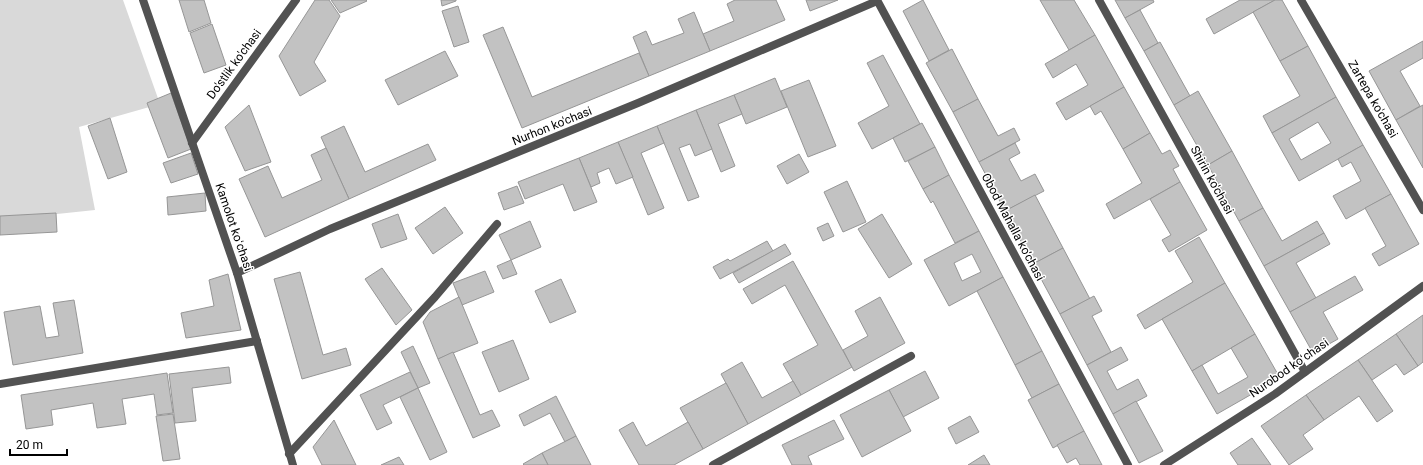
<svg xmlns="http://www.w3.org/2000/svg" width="1423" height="465" font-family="Roboto,sans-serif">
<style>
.green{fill:#d9d9d9}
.building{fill:#c2c2c2;stroke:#969696;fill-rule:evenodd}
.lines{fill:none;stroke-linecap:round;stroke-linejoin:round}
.minor{stroke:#525252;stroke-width:8}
.tertiary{stroke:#525252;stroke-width:8}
.labels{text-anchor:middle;stroke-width:3;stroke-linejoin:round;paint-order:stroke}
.street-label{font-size:12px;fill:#000;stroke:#fff}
</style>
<rect width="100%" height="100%" fill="#fff"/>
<polygon class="green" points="0,0 123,0 160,104 79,127 95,210 0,220"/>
<g class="building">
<polygon points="179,0 204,0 211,23 189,32"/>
<polygon points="315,0 329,0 340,16 314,62 326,81 300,96 279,56"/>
<polygon points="331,0 366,0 367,1 340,13"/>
<polygon points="441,0 456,0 456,1 442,6"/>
<polygon points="735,0 776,0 785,20 710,51 703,34 734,21 727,4"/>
<polygon points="806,0 838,0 810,11"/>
<polygon points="923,0 949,50 929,61 903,11"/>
<polygon points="1040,0 1074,0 1095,35 1069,50"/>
<polygon points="1115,0 1153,0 1154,2 1125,18"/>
<polygon points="1240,0 1275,0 1214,34 1206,19"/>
<polygon points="1275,0 1282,0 1308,46 1280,61 1253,12"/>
<polygon points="458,6 469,42 454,47 442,11"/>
<polygon points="1140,10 1158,43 1144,51 1125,18"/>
<polygon points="694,12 710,51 649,76 633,37 646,31 652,45 684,33 678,19"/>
<polygon points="212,24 226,65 204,73 190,33"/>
<polygon points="503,27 532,97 639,53 649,76 522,128 483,35"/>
<polygon points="1095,35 1124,87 1066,120 1056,103 1088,85 1076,64 1053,78 1045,64"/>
<polygon points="1423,41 1423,58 1400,71 1420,106 1396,120 1369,71"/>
<polygon points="1160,42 1190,96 1174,105 1144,51"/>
<polygon points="1308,46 1336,97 1272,133 1263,116 1300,96 1280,61"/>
<polygon points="952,49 978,99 953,112 926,63"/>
<polygon points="445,51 458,76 398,105 385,80"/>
<polygon points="883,55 920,124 872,149 858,123 889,106 867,63"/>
<polygon points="775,78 787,107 746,124 734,95"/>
<polygon points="809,80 836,146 808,157 781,91"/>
<polygon points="1124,87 1150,133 1123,149 1101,111 1095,115 1090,106"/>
<polygon points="1198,91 1232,151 1208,165 1174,105"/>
<polygon points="171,93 191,149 168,158 147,103"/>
<polygon points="734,95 742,114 718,124 735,166 721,172 696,110"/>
<path d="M1336,97L1363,145L1299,181L1272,133ZM1318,122L1331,143L1301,160L1289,139Z"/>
<polygon points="978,99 998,136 1014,128 1020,140 979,162 953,112"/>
<polygon points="249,105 271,162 245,171 225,127"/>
<polygon points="1423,105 1423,168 1396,120"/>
<polygon points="696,110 712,149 695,156 690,144 679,148 699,197 688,201 657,126"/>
<polygon points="110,118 127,172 108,179 88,126"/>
<polygon points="922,123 935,147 905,162 893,138"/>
<polygon points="344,126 365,172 428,144 436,160 349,199 321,137"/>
<polygon points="657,126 664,143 641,153 664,208 648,215 618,142"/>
<polygon points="1150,133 1162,154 1170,150 1179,166 1173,169 1180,182 1114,219 1106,204 1142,183 1123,149"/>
<polygon points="618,142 633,177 616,184 609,168 597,173 600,183 591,187 579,158"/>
<polygon points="1015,143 1020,153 1009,159 1021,181 1035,174 1044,191 1005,211 979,162"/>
<polygon points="1363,145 1391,194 1346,219 1333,196 1361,181 1351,162 1342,167 1338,159"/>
<polygon points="935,147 949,175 923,189 908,161"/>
<polygon points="326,148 349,199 265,237 239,179 268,166 282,198 322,180 311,155"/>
<polygon points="1232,151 1263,208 1239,221 1208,165"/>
<polygon points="191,153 198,174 171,183 163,163"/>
<polygon points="799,154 809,172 787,184 777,166"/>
<polygon points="579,158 597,202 574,211 563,184 525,199 518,182"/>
<polygon points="949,175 979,231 955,243 933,201 931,203 923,189"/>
<polygon points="847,181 866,222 843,232 824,192"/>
<polygon points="1180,182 1207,230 1169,252 1162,240 1171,235 1150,199"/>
<polygon points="517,186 524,203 504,210 498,193"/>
<polygon points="205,193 206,211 168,215 167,197"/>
<polygon points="1391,194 1419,244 1379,266 1372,254 1386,246 1365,208"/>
<polygon points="1035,195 1063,248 1033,264 1005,211"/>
<polygon points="445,207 463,233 433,254 415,228"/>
<polygon points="1263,208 1282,241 1317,221 1324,233 1264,266 1239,221"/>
<polygon points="56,213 57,232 0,235 0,216"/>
<polygon points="398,214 407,239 381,248 372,224"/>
<polygon points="882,214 912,264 889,278 858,229"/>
<polygon points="530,221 541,247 511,260 499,235"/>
<polygon points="828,223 834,236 823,241 817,228"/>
<path d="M979,231L1003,277L949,306L924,260ZM972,254L981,272L962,281L954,263Z"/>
<polygon points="1324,233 1330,244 1296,263 1316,298 1290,312 1264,266"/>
<polygon points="1199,237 1225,283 1145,329 1137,315 1193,282 1175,251"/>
<polygon points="767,241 773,251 720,279 713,267 728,259 730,261"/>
<polygon points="785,244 791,254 739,283 733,273"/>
<polygon points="1063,248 1090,299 1060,314 1033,264"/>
<polygon points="511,260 517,274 503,279 497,266"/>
<polygon points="793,261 852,367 801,395 783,364 818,345 785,285 752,304 743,289"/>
<polygon points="382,268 412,310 396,325 365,279"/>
<polygon points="485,271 494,292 462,305 453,283"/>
<polygon points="300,272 323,355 346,348 351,365 302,379 274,279"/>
<polygon points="228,274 241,330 186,338 181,313 214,306 209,280"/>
<polygon points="1355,276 1363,290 1323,312 1338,339 1313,353 1290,312"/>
<polygon points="1003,277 1042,351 1015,365 977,291"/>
<polygon points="561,279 576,312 550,323 535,291"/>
<polygon points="1225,283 1255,334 1192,371 1162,319"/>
<polygon points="1094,296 1102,311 1092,316 1111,352 1087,365 1060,314"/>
<polygon points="459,297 478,343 438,359 423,322 430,312"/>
<polygon points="880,297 905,343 854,371 843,350 868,336 855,311"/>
<polygon points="74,300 83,353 13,365 4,312 40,306 46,338 59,336 53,303"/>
<polygon points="1423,315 1423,362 1418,366 1396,334"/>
<polygon points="1255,334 1280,378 1217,414 1192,371 1202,365 1218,394 1248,377 1231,348"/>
<polygon points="1396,334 1418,366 1404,375 1396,364 1372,380 1358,360"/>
<polygon points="513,340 529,379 499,392 482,352"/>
<polygon points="413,346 430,383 418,388 401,352"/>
<polygon points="1121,347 1128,360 1107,371 1117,390 1138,379 1147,396 1113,414 1087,365"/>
<polygon points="1042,351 1059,384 1032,398 1015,365"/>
<polygon points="453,352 480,415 492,410 500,426 473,438 438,359"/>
<polygon points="1358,360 1393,411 1377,422 1359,396 1324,420 1306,395"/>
<polygon points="742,362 762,398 793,381 801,395 748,424 721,374"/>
<polygon points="229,367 231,383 192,388 196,421 175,423 169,374"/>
<polygon points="925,371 939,398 903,417 889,390"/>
<polygon points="410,372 418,388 383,405 392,423 377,430 360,395"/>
<polygon points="167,373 173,413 157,415 154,394 122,399 126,424 97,428 93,403 51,410 53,425 26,429 21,395"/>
<polygon points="726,383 748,424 703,449 680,408"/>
<polygon points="1059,384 1084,431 1053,448 1028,400"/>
<polygon points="418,388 447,452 430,460 400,397"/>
<polygon points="889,390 911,431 862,457 840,415"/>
<polygon points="1306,395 1324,420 1303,435 1313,449 1289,465 1261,426"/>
<polygon points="556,396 576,436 565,442 550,413 524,426 519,415"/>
<polygon points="1136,401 1163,451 1139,463 1113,414"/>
<polygon points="173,414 180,459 163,461 156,416"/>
<polygon points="970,416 979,432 956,444 948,428"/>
<polygon points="334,420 356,465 322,465 313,447"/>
<polygon points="834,420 844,439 808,456 812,465 792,465 782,445"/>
<polygon points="633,422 646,446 688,422 703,449 674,465 639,465 619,430"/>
<polygon points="1084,431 1102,465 1080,465 1076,458 1067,463 1057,445"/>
<polygon points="576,436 591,465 548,465 542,453"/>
<polygon points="1252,438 1271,465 1238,465 1230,453"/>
<polygon points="542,453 548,465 524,465 523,464"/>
<polygon points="984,455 990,465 968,465"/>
<polygon points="399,457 404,465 381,465"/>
</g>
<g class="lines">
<g class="minor">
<polyline points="877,0 1128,465"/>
<polyline points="1099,0 1305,372"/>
<polyline points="1301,0 1423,210"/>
<polyline points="192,143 296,0"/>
<polyline points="237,273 330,229 638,103 877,1"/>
<polyline points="0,384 257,341"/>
<polyline points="289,454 435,297 497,224"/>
<polyline points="713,465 911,356"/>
<polyline points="1164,465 1275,394 1423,286"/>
</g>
<polyline class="tertiary" points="143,0 237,273 293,465"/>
</g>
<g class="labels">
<g class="street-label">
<text transform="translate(234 64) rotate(-54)" y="4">Do'stlik ko'chasi</text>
<text transform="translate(1373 99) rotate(60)" y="4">Zartepa ko'chasi</text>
<text transform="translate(552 126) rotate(-22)" y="4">Nurhon ko'chasi</text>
<text transform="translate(1212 180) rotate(61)" y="4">Shirin ko'chasi</text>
<text transform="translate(234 227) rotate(71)" y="4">Kamolot koʻchasi</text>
<text transform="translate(1013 227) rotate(62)" y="4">Obod Mahalla ko‘chasi</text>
<text transform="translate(1289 368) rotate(-35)" y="4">Nurobod koʻchasi</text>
</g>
</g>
<path d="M10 449v6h57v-6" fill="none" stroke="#000000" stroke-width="2"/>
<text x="16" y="449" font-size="12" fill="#000000" stroke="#ffffff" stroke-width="3" paint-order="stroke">20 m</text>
</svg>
